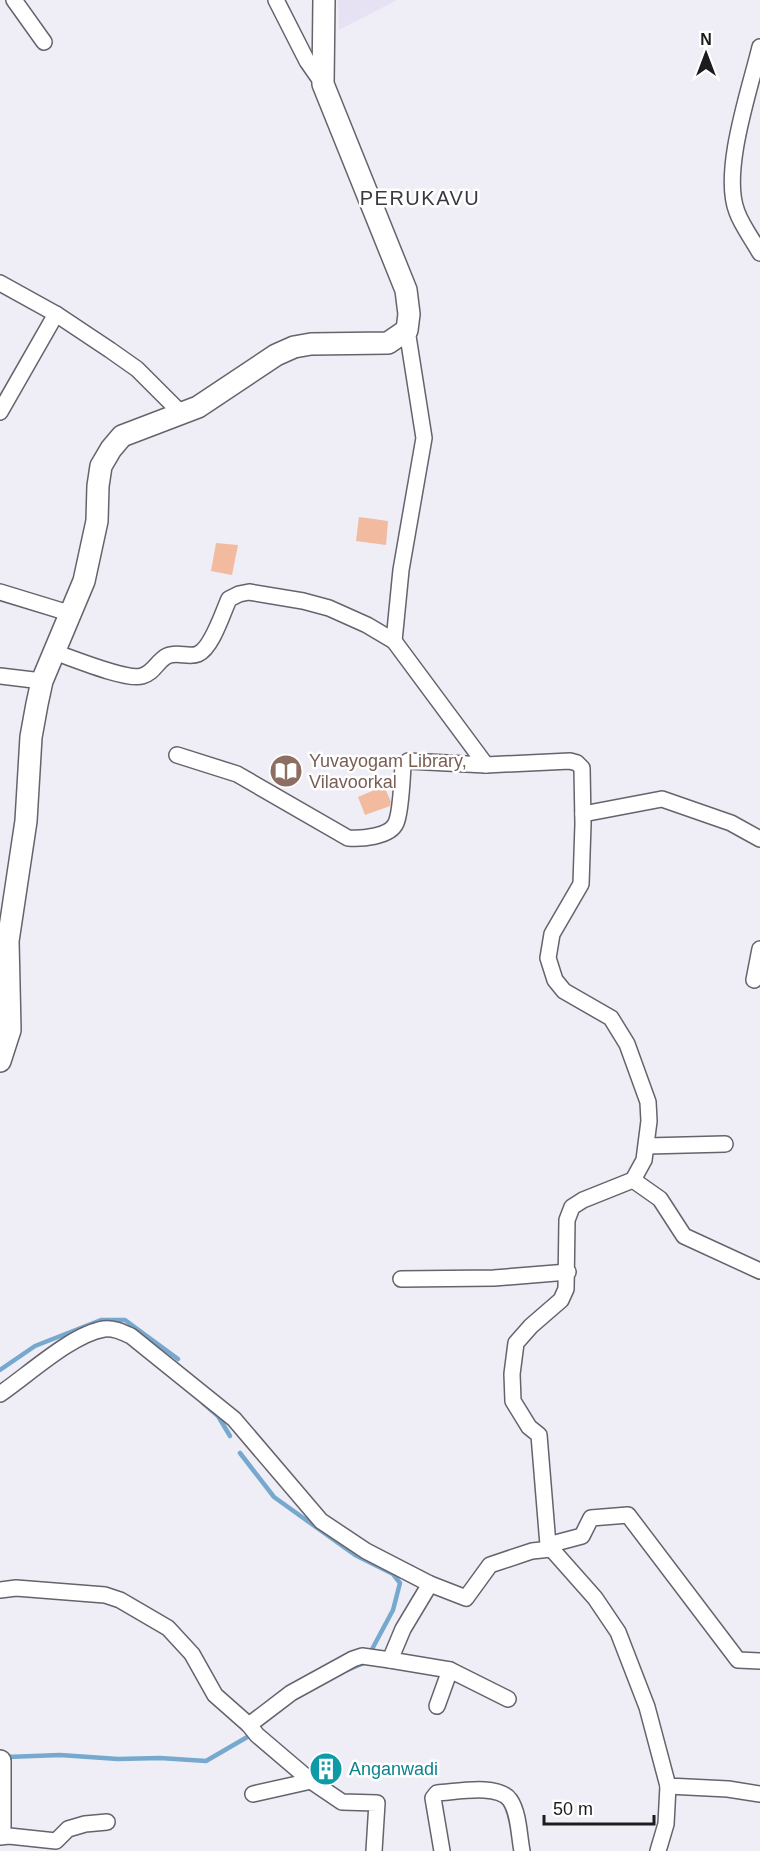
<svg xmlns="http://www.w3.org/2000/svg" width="760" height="1851" font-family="Helvetica,sans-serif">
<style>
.built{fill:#e6e2f3}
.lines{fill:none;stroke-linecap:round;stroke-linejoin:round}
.stream{stroke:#76a9cd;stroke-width:4.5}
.building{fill:#f2ba9e}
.street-casing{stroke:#65636b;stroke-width:18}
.secondary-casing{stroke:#65636b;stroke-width:24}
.street{stroke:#fff;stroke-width:15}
.secondary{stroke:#fff;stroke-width:21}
.labels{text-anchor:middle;stroke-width:5;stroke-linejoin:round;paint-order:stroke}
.education-label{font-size:18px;fill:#785e54;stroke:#fff;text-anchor:start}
.culture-label{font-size:18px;fill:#0d838f;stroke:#fff;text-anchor:start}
.neighbourhood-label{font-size:20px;letter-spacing:1.5px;fill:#3a3940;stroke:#fff}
</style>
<rect width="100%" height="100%" fill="#efeef7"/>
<polygon class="built" points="338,0 397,0 339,30"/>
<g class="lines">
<g class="stream">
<polyline points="0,1370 35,1346 101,1320 125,1320 178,1359"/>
<polyline points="203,1403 218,1416 230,1436"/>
<polyline points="240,1453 274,1497 355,1555 393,1574 400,1583 393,1610 370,1653"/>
<polyline points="347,1670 364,1663"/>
<polyline points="7,1757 60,1755 118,1759 160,1758 206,1761 249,1736"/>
</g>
</g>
<g class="building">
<polygon points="359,517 388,521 386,545 356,541"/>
<polygon points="216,543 238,545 232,575 211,571"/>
<polygon points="384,786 391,802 390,806 365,815 358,797"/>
<polygon points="327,1756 339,1772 327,1780 317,1774 312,1767"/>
</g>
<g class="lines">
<g class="street-casing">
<g id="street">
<polyline points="14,0 44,42"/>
<polyline points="276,0 307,61 323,84"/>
<path d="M760,47C750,89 721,172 737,212C742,226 753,240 760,253"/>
<polyline points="0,283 56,314 110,350 137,369 182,414"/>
<polyline points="0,412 56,314"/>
<polyline points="0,592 72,614"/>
<polyline points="394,641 401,570 424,438 407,330"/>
<path d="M54,652C72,658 127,681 142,676C154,673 157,661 167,656C177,651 189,658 198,654C212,648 223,612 229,599L239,594L249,592L303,601L329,608L367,625L394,641L486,765L408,761L403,766C402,780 401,812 396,823C390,837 361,839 348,838L237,774L177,755"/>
<polyline points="0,676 42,681"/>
<polyline points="486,765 570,761 577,763 582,768 583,824 581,884 552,934 548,958 555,980 564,991 611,1018 627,1044 648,1102 649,1121 644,1160 633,1180 583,1200 572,1207 567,1220 566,1289 561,1300 531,1326 516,1343 512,1374 513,1401 529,1427 539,1435 548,1545 595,1598 618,1632 647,1707 668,1786 728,1789 760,1794"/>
<polyline points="583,814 662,799 731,823 760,839"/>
<polyline points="754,980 760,949"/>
<polyline points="647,1146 725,1144"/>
<polyline points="633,1180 660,1199 684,1236 760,1271"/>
<polyline points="401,1279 494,1278 568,1272"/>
<path d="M0,1394C28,1375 72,1334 104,1329C115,1328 122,1332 131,1336L234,1419L321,1521L366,1551L430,1584L403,1629L390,1660L450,1670L508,1699"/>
<polyline points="548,1545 582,1536 591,1518 628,1515 738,1660 760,1661"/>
<polyline points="430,1584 466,1598 490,1565 532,1551 551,1549"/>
<polyline points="0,1590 16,1588 105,1595 120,1600 168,1628 192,1654 215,1695 249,1725 257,1735 311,1781 342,1802 377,1803 374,1851"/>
<polyline points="437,1706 450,1670"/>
<polyline points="249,1725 291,1693 353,1659 362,1656 390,1660"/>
<polyline points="253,1794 311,1781"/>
<polyline points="0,1837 9,1836 56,1841 68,1829 85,1824 107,1822"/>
<path d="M442,1851L433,1798L437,1793C456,1792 498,1783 510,1800C519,1813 519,1836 522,1851"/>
<polyline points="658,1851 666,1824 668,1786"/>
</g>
</g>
<g class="secondary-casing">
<g id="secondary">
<polyline points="0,1061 10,1030 8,941 26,821 31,737 37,704 42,681 84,581 97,521 98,486 101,466 111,449 122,436 198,407 276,355 294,347 311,344 388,343 407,330 409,314 406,290 323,84 324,0"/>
<polyline points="0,1761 0,1827"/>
</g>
</g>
<use href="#street" class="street"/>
<use href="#secondary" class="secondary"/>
</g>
<defs>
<g id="library-disc" transform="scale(1.725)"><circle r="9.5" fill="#8d6e63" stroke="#fff"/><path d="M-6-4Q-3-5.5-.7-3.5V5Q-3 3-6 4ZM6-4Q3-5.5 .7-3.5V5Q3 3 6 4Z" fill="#fff"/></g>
<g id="building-disc" transform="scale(1.725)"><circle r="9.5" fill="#0f9aa8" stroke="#fff"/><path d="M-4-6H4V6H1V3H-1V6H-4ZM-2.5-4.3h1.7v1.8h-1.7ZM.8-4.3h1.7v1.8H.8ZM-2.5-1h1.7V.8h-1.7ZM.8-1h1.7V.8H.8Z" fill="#fff"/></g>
</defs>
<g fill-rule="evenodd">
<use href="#library-disc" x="286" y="771"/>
<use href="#building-disc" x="326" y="1769"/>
</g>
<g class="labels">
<g class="education-label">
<text x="309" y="767">Yuvayogam Library,<tspan x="309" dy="21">Vilavoorkal</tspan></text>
</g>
<g class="culture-label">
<text x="349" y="1775">Anganwadi</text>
</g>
<g class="neighbourhood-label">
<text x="420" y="205">PERUKAVU</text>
</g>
</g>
<g transform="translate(706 54)" stroke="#ffffff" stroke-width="4.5" paint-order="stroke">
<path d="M0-4.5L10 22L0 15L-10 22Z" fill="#1c1c1f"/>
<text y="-9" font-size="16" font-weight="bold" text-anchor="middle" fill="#1c1c1f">N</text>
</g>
<path d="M544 1815v9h110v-9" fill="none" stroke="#1c1c1f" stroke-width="3"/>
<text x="553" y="1815" font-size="18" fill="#1c1c1f" stroke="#ffffff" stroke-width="4.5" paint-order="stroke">50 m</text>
</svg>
